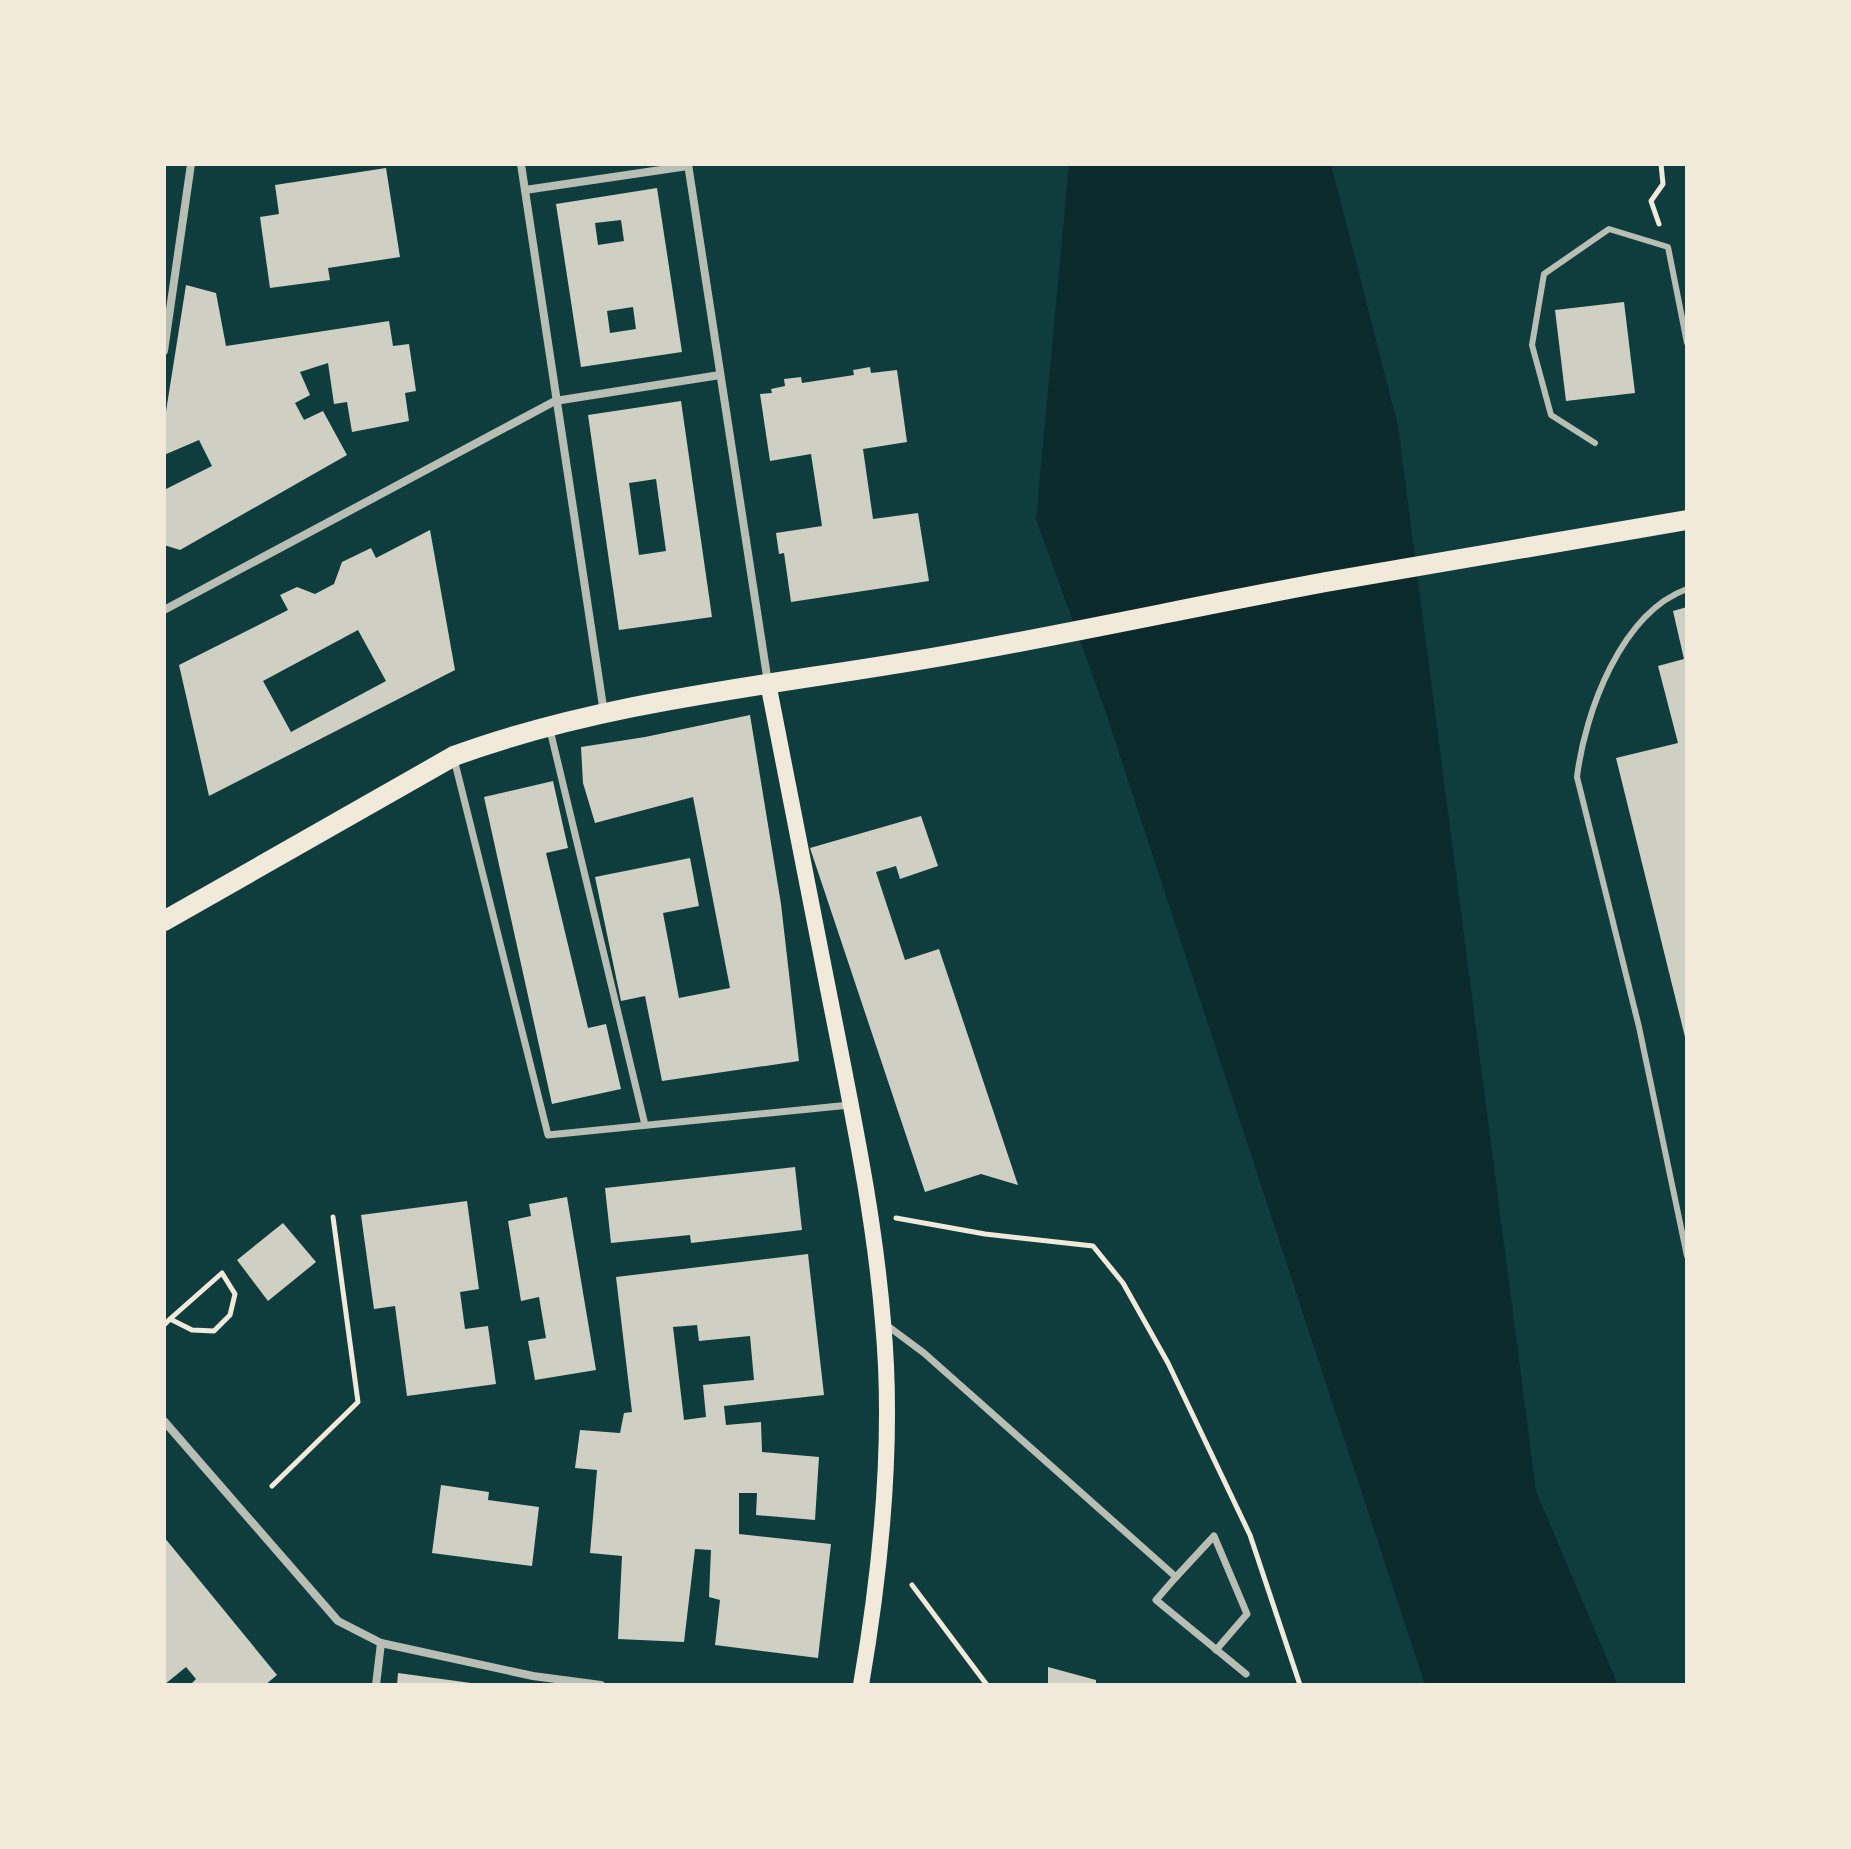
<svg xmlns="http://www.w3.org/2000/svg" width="1851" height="1849" font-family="Bitter,serif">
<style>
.water{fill:#0a2a2b}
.building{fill:#cfcfc3;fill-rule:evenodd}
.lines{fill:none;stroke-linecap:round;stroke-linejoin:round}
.path{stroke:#f1e9da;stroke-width:5}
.service{stroke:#b8beb3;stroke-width:6}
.pedestrian{stroke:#b8beb3;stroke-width:7}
.minor{stroke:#b8beb3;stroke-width:8}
.secondary{stroke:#f1e9da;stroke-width:16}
.primary{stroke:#f1e9da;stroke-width:20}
</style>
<rect width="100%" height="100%" fill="#0f3d3e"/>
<polygon class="water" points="1069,164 1331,164 1398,426 1536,1491 1618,1685 1425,1685 1104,707 1036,519"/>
<g class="building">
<polygon points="386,168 400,257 328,268 330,280 270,288 260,217 279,214 275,185"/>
<path d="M657,188L682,352L581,367L556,204ZM621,220L624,241L598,245L595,223ZM633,307L636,329L610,333L607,311Z"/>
<polygon points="186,285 216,293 226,346 389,321 393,346 409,344 416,391 405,393 409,421 352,432 347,402 334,404 328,363 300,372 310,395 295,403 304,420 323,411 347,455 180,550 164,545 164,490 212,466 199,440 164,455 164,424"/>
<polygon points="1624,302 1635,393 1566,401 1555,310"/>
<polygon points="870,367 871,373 897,370 907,442 863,449 873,519 918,513 929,581 791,602 784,553 779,554 776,533 822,526 811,454 770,461 760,394 772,393 771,389 785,386 784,379 801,377 802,383 854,375 853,370"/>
<path d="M681,401L712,617L619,630L588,415ZM656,479L666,551L639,555L629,483Z"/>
<path d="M430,530L455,670L209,796L179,665L288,610L280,595L297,587L315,594L334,584L342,562L371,548L376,558ZM358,630L386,681L291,732L263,681Z"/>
<polygon points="1687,607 1687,1040 1686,1041 1616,758 1678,743 1658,666 1684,659 1673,611"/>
<polygon points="750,715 781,904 799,1061 662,1081 645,996 621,1001 595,877 690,858 699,906 663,913 679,998 730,988 693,797 595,823 583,783 581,747 645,737"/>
<polygon points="553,781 568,848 546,853 588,1028 606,1024 621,1089 552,1104 484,797"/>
<polygon points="921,816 938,866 900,879 896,866 876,872 905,960 939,949 1018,1185 981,1174 925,1192 810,848"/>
<polygon points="795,1167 802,1230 691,1243 690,1235 611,1243 605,1188"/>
<polygon points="567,1197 596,1370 535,1380 528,1341 546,1338 539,1297 521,1301 508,1221 531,1216 529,1204"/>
<polygon points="467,1201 479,1289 460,1292 465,1329 488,1326 496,1384 407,1396 395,1306 374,1309 361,1215"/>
<polygon points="283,1223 316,1262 268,1301 237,1260"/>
<path d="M808,1254L824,1395L724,1406L726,1425L761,1422L762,1452L819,1457L815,1520L756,1515L757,1493H739V1534L831,1544L818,1658L715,1645L720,1600L709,1597L711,1550L695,1549L684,1642L618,1639L622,1556L590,1553L597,1470L575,1468L580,1430L620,1433L624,1413L632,1412L616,1277ZM697,1325L699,1341L750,1336L754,1380L703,1385L706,1417L684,1420L673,1327Z"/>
<polygon points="441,1485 489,1492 488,1500 539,1507 532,1566 432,1553"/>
<polygon points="164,1537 277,1675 265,1685 190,1685 196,1679 186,1667 164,1685"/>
<polygon points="1048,1667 1096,1680 1096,1685 1048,1685"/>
<polygon points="398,1673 471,1683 471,1685 397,1685"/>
</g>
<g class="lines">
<g class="path">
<polyline points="1659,224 1651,201 1663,184 1661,164"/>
<polyline points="896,1218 985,1234 1093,1246 1123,1283 1168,1363 1250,1535 1300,1685"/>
<polyline points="164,1325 170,1319 222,1273 235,1294 230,1315 214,1331 192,1330 170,1319"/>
<polyline points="272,1486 358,1402 333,1217"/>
<polyline points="912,1585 987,1685"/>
</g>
<g class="service">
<polyline points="1595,443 1551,415 1532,345 1544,274 1609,229 1668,247 1687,343"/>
<path d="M1687,589C1621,613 1585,712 1577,777L1639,1027L1687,1256"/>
</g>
<g class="pedestrian">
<polyline points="550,730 645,1125"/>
<polyline points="454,759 548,1135 850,1105"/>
<polyline points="885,1324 924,1353 1176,1577 1156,1600 1246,1674"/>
<polyline points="1176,1577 1214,1536 1247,1614 1216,1650"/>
</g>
<g class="minor">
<polyline points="521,164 604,713"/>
<polyline points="688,164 768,683"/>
<polyline points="525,190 688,166"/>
<polyline points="164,351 191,164"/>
<polyline points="164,610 555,401 720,375"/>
<polyline points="164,1421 338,1621 381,1643 533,1676 601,1685"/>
<polyline points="376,1685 381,1643"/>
</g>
<path class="secondary" d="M768,683C791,799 813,914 836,1029C855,1126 875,1223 883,1322C894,1440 881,1569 861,1685"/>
<path class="primary" d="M164,921L454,756C612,698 788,684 954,654C1078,632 1202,605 1326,582C1446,561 1567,541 1687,520"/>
</g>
<rect width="1851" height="1849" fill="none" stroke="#f1e9da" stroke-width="332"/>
</svg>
